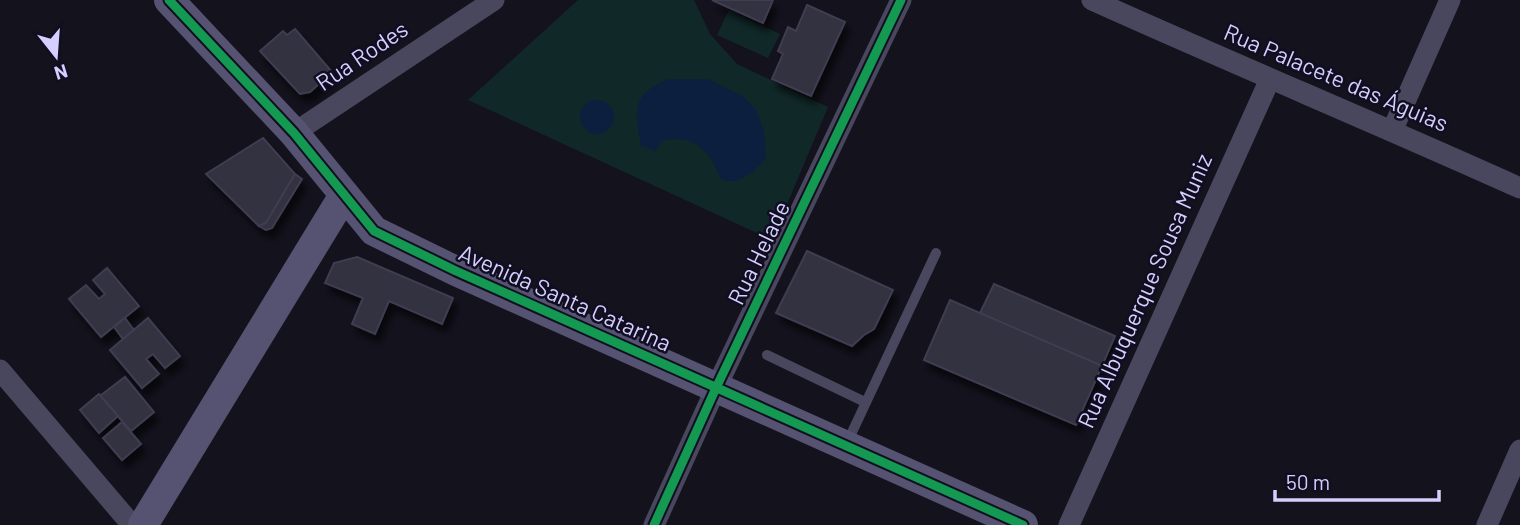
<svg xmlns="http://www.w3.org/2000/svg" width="1520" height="525" font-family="Barlow,sans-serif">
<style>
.green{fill:#112828}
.water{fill:#0d1f3f}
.building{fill:#32303f;stroke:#403c51;stroke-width:2;filter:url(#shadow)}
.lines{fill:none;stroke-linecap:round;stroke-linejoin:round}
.lane{stroke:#48475e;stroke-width:10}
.street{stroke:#48475e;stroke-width:21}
.secondary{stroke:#555371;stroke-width:30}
.cycleway-casing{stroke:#110e21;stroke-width:13}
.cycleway{stroke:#139951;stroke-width:9}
.labels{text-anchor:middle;stroke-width:5;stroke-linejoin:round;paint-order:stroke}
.street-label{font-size:23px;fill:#d4cffe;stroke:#110e21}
</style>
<defs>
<filter id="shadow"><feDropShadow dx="4.5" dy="8" stdDeviation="3.5" flood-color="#0009"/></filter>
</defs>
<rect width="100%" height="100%" fill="#14121d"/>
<g class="green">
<polygon points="578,0 694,0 710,34 737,64 828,107 772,240 468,100"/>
<polygon points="729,10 780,34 768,58 717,35"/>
</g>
<g class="water">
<path d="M669,79H708L744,97L757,111L764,132L766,158C754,172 741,185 722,180C717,172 714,163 708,155C698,140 678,136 662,141L656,151L641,146C635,109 631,94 669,79Z"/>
<circle cx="597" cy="117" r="17"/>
</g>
<g class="building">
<polygon points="712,0 773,0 763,23"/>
<polygon points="807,5 845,22 811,96 772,79 783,54 778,51 788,27 796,31"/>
<polygon points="295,29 332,72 310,92 300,94 260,51 283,31 287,35"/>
<polygon points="263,138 295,174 266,223 259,226 206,174"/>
<polygon points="295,174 302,179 272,228 266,230 259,226 266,223"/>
<polygon points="807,251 893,290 874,329 864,335 852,346 776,313"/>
<polygon points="357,257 453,298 442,324 389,301 375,334 352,324 363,298 325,283 334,263"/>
<polygon points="107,268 139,306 101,337 69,299 86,285 99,299 105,294 93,280"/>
<polygon points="994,284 1115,336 1102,366 980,313"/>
<polygon points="950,300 1102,366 1076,425 924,360"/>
<polygon points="125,318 134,330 123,339 114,327"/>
<polygon points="148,318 180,356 165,368 153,354 146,359 159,374 142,388 110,350"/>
<polygon points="125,377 154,412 131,431 100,396"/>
<polygon points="99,394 118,416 99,433 80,410"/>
<polygon points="122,422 141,444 122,460 103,438"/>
</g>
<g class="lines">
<g class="lane">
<polyline points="767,355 865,402"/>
<polyline points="847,443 936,253"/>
</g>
<g class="street">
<path d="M1092,0C1234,64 1378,124 1520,188"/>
<polyline points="1392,131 1450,0"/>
<polyline points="294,133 494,0"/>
<polyline points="0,370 132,525"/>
<polyline points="654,525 716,388 901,0"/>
<polyline points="1069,525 1270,79"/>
<polyline points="1487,525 1520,450"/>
</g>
<g class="secondary">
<polyline points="169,0 294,133 374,231 456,271 1023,525"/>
<polyline points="143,525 344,195"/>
</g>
<g class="cycleway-casing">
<g id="cycleway">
<polyline points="169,0 294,133 374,231 456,271 1023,525"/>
<polyline points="654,525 716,388 901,0"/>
</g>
</g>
<use href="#cycleway" class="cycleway"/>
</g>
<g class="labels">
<g class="street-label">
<text transform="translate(362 56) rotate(-34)" y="8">Rua Rodes</text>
<text transform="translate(1336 78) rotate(23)" y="8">Rua Palacete das Águias</text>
<text transform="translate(759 253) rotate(-64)" y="8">Rua Helade</text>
<text transform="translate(1145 291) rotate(-66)" y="8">Rua Albuquerque Sousa Muniz</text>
<text transform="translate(565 298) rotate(24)" y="8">Avenida Santa Catarina</text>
</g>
</g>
<g transform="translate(56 56) rotate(163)" stroke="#110e21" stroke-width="5" paint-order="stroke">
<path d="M0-5L12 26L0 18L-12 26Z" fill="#d4cffe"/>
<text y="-10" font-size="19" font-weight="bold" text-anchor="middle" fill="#d4cffe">N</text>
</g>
<path d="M1275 490v10h164v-10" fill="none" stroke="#d4cffe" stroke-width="3.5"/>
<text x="1286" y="490" font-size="21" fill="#d4cffe" stroke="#110e21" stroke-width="5" paint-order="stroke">50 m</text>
</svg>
